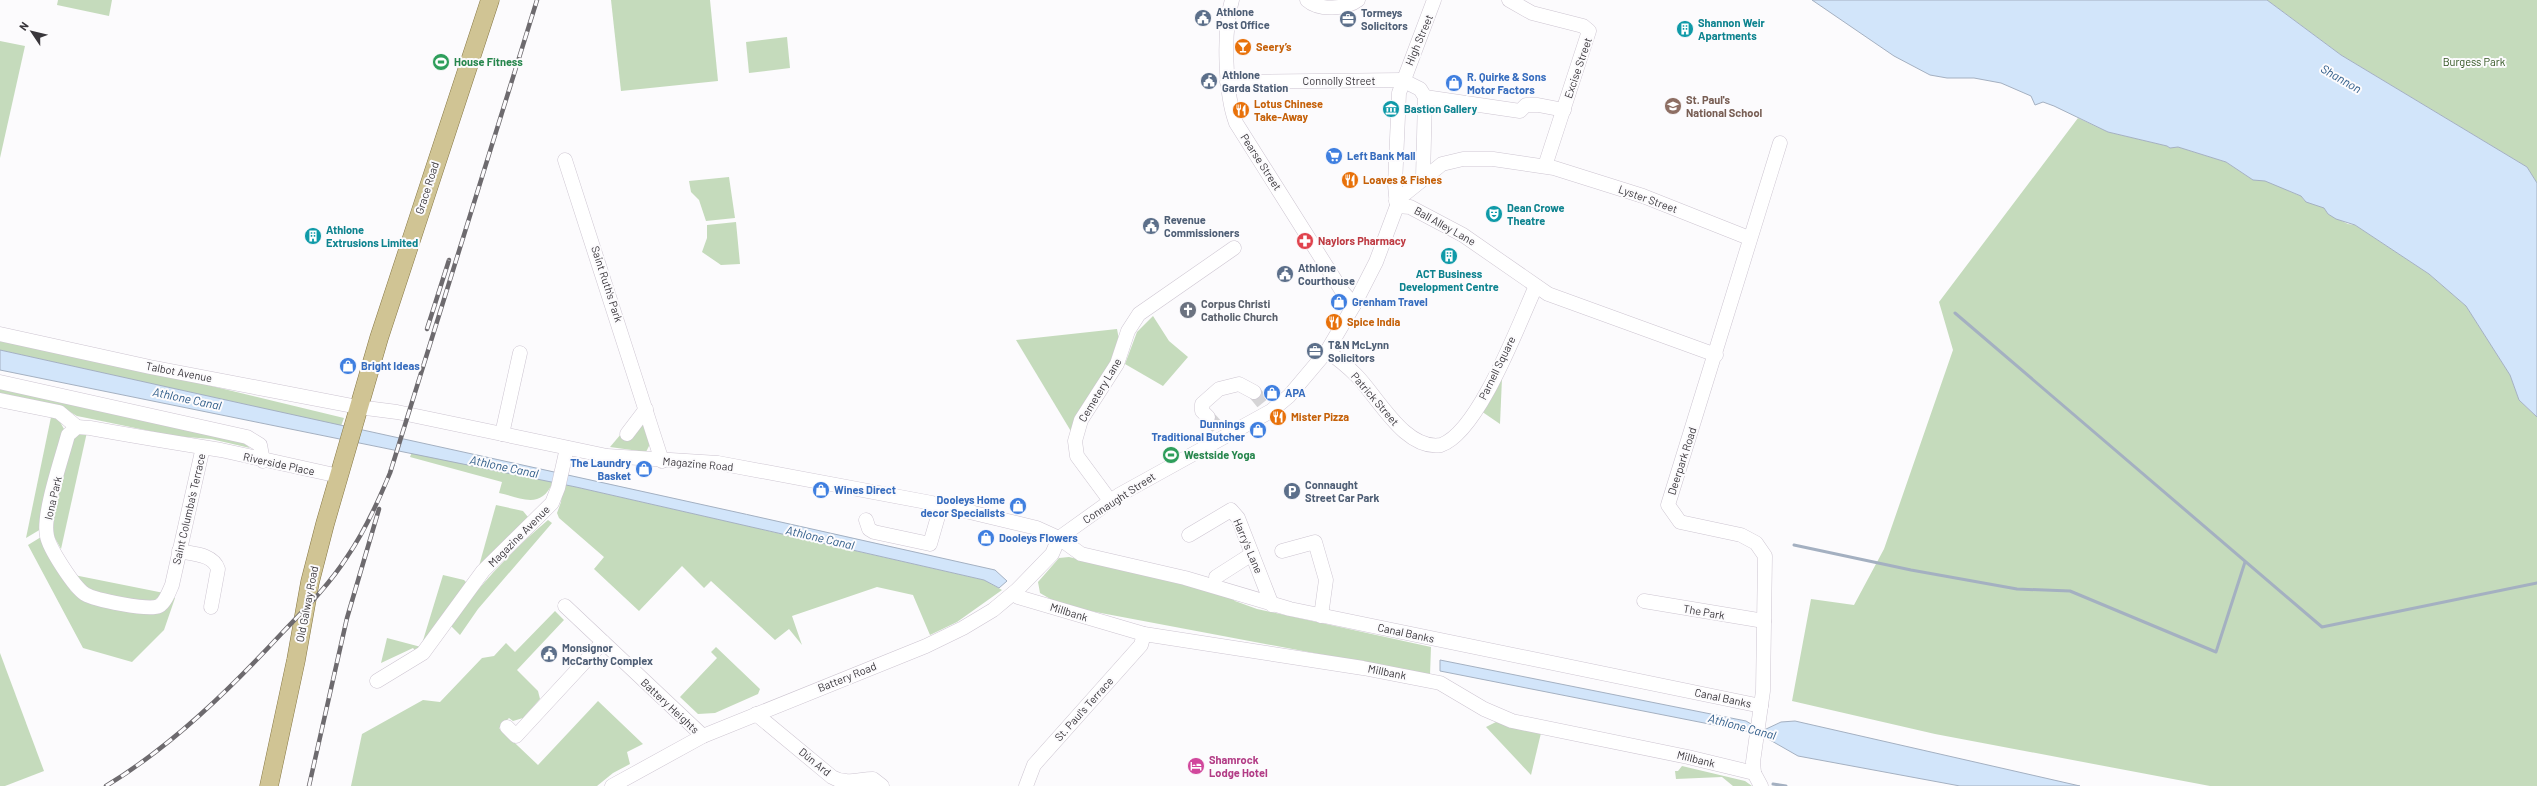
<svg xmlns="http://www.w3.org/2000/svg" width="2537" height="786" font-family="Barlow,sans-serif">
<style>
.green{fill:#c5dbbc}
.water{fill:#d2e5fa;stroke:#a4b0c1}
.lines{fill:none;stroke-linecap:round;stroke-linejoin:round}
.stream{stroke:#a4b0c1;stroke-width:3}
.minor-tunnel{stroke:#d5d4d6;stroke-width:14;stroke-dasharray:14 7;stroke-linecap:butt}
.minor-casing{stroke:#cdc5d1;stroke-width:15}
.major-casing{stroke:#877846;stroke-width:19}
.minor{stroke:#fff;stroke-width:14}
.major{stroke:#d0c494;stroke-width:18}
.rail-casing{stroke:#6d6a6e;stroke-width:4.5}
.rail{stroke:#fcfbfd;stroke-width:3;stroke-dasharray:9;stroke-linecap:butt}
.labels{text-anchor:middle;stroke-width:4;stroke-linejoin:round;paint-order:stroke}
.service-label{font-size:11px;font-weight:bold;fill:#4e5e75;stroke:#fcfbfd;text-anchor:start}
.culture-label{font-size:11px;font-weight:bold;fill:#0d838f;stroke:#fcfbfd;text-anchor:start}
.street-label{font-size:11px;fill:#39363b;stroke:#fcfbfd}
.food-label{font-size:11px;font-weight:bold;fill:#c56008;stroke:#fcfbfd;text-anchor:start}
.leisure-label{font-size:11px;font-weight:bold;fill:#27864d;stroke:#fcfbfd;text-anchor:start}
.park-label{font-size:11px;fill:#2f521e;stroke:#fcfbfd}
.shop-label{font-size:11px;font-weight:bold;fill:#366cbe;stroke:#fcfbfd;text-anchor:start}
.education-label{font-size:11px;font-weight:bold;fill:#785e54;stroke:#fcfbfd;text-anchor:start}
.health-label{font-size:11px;font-weight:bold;fill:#be3a42;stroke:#fcfbfd;text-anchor:start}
.worship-label{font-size:11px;font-weight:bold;fill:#5b616d;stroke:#fcfbfd;text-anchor:start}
.hotel-label{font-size:11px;font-weight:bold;fill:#b23c85;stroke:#fcfbfd;text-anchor:start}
.water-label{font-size:12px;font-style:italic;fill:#2d5b88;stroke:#fcfbfd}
</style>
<rect width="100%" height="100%" fill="#fcfbfd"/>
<g class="green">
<polygon points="58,0 112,0 109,16 57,5"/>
<polygon points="611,0 710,0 718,81 621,91"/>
<polygon points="2267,0 2537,0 2537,183 2527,167 2341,55"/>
<polygon points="787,37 790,68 749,73 746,42"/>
<polygon points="0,41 25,46 0,158"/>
<path d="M2078,118L2108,132L2167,146L2170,148L2178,147L2226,162L2253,180C2265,177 2289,192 2301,196L2304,200L2324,208L2328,214L2348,224L2355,225L2429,274L2466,306L2510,375L2519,400L2537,417V786H2210L1935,734L1792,701L1811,599L1854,605L1884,549L1953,350L1939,302Z"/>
<polygon points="729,177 735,218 706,221 699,200 691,192 689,181"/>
<polygon points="736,222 740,264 721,265 702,252 707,238 707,225"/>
<polygon points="1153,316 1169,341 1188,357 1163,386 1125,364 1137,332"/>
<polygon points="1117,329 1120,345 1072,433 1016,340"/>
<polygon points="0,339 191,381 344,418 341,426 0,350"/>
<polygon points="1502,378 1500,424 1481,411"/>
<polygon points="0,388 244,443 250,448 211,439 174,436 87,418 77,416 58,405 0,393"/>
<polygon points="51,417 59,420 64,429 41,529 26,538"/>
<polygon points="643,423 650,444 646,452 610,447 621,434"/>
<polygon points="87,432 61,549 51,531 56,501 74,436"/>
<path d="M412,452L553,482C541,510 522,498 499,493L502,482L410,457Z"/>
<polygon points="563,484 984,580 1002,590 957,622 930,635 913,595 877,587 792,616 802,645 789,629 775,640 711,581 704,588 682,566 639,611 594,569 604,557 559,518 557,513 561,502"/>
<polygon points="496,505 523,511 528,517 479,566"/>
<path d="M548,520L552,523L478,609L460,635L450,625C479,586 511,551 548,520Z"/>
<polygon points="41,537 71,591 78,597 146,613 171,597 175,598 164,630 132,662 83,648 28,545"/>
<polygon points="1069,557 1228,595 1235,601 1257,609 1431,647 1430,675 1085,610 1052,600 1040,593 1038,582 1059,558"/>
<polygon points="74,575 164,593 148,605 90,590"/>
<polygon points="443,575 464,580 467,583 417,653 413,648 381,663 387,638 421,647"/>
<polygon points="555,611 564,620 517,670 538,691 540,699 523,718 513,721 509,718 499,728 538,765 598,701 643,744 627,752 630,764 613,773 597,786 351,786 362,734 423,700 440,702 482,658 494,656 506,643 515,652"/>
<polygon points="716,647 760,689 758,694 715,713 698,714 680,697 717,658 711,652"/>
<polygon points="0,653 44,771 5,786 0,786"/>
<polygon points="1496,722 1541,733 1531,775 1486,727"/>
<polygon points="1682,766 1745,781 1752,786 1733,786 1722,777 1676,779 1675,771 1678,771"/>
</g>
<g class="water">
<polygon points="1812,0 2267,0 2341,55 2527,167 2537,183 2537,417 2519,400 2510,375 2466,306 2429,274 2355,225 2336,219 2328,214 2324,208 2306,202 2301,196 2265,181 2253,180 2226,162 2178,147 2170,148 2167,146 2108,132 2054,106 2043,102 2035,105 2031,96 2001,83 1974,78 1947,78 1930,75 1894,56"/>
<path d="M0,350C332,424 664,495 995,570L1007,581L999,588L984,580L576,487L0,370Z"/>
<polygon points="1440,660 1746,721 1756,727 1755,733 1440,671"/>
<polygon points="1795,721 2080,786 1960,786 1798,756 1763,736 1764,730 1781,722"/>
</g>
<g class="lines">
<g class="stream">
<polyline points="1955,313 2322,627 2537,583"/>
<polyline points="1794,545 1911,570 2017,589 2070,591 2216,652 2245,562"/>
<polyline points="1773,784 1786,786"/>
</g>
<g class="minor-tunnel">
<polyline points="1254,392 1263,403"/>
<polyline points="1208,417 1221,431"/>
</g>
<g class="minor-casing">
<g id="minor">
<path d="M1232,0C1223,30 1225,94 1236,123L1342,291L1354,305"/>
<path d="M1307,0C1319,11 1346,9 1358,0"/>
<polyline points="1509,0 1532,13 1583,26 1589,31 1545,166"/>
<polyline points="1402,80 1420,89 1425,97 1423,178"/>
<polyline points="1227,82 1402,80"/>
<polyline points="1425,97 1520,111 1526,105 1538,105 1564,110"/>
<polyline points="565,160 662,461"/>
<polyline points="1396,201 1442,164 1463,159 1493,159 1554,168 1643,196 1749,238"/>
<polyline points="1397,206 1410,207 1463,235 1548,294 1716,355"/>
<polyline points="0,334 150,367 358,407 397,412 607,456 718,463 932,503 1037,528 1059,538 1081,554 1185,578 1290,609 1761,706"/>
<path d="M1327,351C1337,358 1347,366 1356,375C1378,397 1405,451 1441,445C1479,432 1519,323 1536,286"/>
<polyline points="0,382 247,437 260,445 263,461"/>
<polyline points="0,400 59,412 77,427"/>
<polyline points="1208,417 1202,411 1202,404 1219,389 1239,384 1254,392"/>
<polyline points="502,434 520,353"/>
<polyline points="627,434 646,409"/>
<path d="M203,447L172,585C169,592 165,603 159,606C149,611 95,600 85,594C74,587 49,548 47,536C42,515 62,458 68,435L77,427L90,428C134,436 177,443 221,450L339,476"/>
<polyline points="1111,502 1077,456 1075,441 1081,420 1117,364 1128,331 1139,314 1234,248"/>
<polyline points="866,520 869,529 874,532 930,544 941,506"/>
<polyline points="1189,535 1231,510 1238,518 1272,605"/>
<polyline points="1059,538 1119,495 1271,411 1289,396 1327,351 1354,305 1376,262 1397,206 1395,185 1399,93 1434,0"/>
<path d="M179,551C193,554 213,554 218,569L211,607"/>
<polyline points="1282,551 1315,542 1326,580 1321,616"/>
<polyline points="1216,577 1252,554"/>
<polyline points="1014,593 1018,597 1144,634 1363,668 1440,683 1484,709 1512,721 1688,757 1754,773"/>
<polyline points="1644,601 1764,621"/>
<polyline points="565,606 703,736"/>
<polyline points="377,681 423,653 483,571 552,503 558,488 567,448"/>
<path d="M756,714L832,777C846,785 858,779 873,779L882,786"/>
<polyline points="507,727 516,736 603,642"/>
<polyline points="612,786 703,736 926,646 963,628 993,610 1017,590 1052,554 1059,538"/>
<polyline points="1026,786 1034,765 1141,645 1144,634"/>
<polyline points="1761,786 1754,773 1753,762 1763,691 1765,556 1756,543 1741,535 1680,522 1668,505 1780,143"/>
</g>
</g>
<g class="major-casing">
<polyline id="major" points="269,786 296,660 310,582 325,524 379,338 490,0"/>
</g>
<use href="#minor" class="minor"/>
<use href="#major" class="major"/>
<g class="rail-casing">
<g id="rail">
<polyline points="427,329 449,260"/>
<path d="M106,786C172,746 230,689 282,633C305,609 329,585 347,557C365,531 378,502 390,473L537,0"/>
<polyline points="309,786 347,618 379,509"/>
</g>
</g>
<use href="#rail" class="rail"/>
</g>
<defs>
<g id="civic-disc" transform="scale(0.9)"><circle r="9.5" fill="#5c6f8a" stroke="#fcfbfd"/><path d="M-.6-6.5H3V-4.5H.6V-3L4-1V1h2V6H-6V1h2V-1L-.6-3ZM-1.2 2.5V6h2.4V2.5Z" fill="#fff"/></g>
<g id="office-disc" transform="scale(0.9)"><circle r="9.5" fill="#5c6f8a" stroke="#fcfbfd"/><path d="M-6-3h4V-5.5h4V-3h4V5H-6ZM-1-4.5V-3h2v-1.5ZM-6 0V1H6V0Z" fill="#fff"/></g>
<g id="building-disc" transform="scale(0.9)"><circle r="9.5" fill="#0f9aa8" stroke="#fcfbfd"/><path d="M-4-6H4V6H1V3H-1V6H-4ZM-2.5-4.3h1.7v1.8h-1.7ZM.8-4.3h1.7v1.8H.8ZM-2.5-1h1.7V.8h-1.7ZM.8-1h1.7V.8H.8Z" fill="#fff"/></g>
<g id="bar-disc" transform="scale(0.9)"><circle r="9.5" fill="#e8710a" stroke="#fcfbfd"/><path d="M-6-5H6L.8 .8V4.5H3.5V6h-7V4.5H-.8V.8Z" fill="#fff"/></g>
<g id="stadium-disc" transform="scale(0.9)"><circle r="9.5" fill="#2e9e5b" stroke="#fcfbfd"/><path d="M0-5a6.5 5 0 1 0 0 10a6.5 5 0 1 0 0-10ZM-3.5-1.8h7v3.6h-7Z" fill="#fff"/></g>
<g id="shop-disc" transform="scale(0.9)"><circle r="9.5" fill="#3f7fe0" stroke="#fcfbfd"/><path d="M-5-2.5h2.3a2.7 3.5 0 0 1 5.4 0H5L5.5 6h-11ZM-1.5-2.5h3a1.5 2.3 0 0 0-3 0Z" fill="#fff"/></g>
<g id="school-disc" transform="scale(0.9)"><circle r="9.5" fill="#8d6e63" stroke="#fcfbfd"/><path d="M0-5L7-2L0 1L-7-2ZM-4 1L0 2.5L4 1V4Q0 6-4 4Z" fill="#fff"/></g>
<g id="museum-disc" transform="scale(0.9)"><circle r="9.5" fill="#0f9aa8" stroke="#fcfbfd"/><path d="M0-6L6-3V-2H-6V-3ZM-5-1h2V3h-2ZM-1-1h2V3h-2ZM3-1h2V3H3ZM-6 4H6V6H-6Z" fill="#fff"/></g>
<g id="restaurant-disc" transform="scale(0.9)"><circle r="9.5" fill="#e8710a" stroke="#fcfbfd"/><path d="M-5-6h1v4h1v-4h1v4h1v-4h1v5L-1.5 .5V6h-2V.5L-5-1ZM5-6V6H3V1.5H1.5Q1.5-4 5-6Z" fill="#fff"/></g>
<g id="supermarket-disc" transform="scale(0.9)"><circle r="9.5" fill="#3f7fe0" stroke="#fcfbfd"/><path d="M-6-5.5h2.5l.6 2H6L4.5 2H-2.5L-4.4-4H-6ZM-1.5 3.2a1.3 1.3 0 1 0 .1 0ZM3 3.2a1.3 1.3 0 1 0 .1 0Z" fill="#fff"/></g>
<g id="theatre-disc" transform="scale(0.9)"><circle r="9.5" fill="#0f9aa8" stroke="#fcfbfd"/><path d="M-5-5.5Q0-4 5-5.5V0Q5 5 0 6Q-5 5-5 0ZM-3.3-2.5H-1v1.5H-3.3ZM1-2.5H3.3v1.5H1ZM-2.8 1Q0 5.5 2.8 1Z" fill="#fff"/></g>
<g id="pharmacy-disc" transform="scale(0.9)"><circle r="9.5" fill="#e0444e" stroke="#fcfbfd"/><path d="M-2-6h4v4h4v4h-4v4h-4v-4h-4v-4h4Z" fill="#fff"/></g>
<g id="church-disc" transform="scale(0.9)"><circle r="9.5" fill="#6b7280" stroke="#fcfbfd"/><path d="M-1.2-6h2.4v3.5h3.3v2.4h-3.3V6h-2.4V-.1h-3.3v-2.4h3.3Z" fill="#fff"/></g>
<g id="parking-disc" transform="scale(0.9)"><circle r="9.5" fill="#5c6f8a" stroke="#fcfbfd"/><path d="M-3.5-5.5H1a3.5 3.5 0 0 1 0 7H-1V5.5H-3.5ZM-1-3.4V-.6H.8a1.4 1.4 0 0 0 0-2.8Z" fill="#fff"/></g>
<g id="hotel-disc" transform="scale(0.9)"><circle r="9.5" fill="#d1479c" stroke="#fcfbfd"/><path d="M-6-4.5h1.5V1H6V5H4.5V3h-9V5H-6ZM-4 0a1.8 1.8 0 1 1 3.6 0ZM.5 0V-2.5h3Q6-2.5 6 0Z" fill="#fff"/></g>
</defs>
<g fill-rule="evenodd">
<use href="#civic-disc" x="1203" y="18"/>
<use href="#office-disc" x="1348" y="19"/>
<use href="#building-disc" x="1685" y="29"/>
<use href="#bar-disc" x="1243" y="47"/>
<use href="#stadium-disc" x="441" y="62"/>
<use href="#civic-disc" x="1209" y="81"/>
<use href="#shop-disc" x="1454" y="83"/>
<use href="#school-disc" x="1673" y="106"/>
<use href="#museum-disc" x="1391" y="109"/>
<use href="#restaurant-disc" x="1241" y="110"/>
<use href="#supermarket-disc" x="1334" y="156"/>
<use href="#restaurant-disc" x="1350" y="180"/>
<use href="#theatre-disc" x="1494" y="214"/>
<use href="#civic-disc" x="1151" y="226"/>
<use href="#building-disc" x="313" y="236"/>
<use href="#pharmacy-disc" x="1305" y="241"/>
<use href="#building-disc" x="1449" y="256"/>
<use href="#civic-disc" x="1285" y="274"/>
<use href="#shop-disc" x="1339" y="302"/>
<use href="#church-disc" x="1188" y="310"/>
<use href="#restaurant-disc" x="1334" y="322"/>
<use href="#office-disc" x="1315" y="351"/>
<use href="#shop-disc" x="348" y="366"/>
<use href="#shop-disc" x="1272" y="393"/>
<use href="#restaurant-disc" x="1278" y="417"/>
<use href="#shop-disc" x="1258" y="430"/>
<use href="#stadium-disc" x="1171" y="455"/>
<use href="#shop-disc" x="644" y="469"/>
<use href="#shop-disc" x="821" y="490"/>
<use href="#parking-disc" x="1292" y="491"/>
<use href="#shop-disc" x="1018" y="506"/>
<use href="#shop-disc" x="986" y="538"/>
<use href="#civic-disc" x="549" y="654"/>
<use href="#hotel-disc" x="1196" y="766"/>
</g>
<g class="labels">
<g class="service-label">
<text x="1216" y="16">Athlone<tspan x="1216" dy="13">Post Office</tspan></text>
<text x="1361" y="17">Tormeys<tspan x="1361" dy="13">Solicitors</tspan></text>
<text x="1222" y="79">Athlone<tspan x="1222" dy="13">Garda Station</tspan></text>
<text x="1164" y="224">Revenue<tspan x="1164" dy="13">Commissioners</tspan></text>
<text x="1298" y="272">Athlone<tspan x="1298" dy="13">Courthouse</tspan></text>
<text x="1328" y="349">T&amp;N McLynn<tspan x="1328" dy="13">Solicitors</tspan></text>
<text x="1305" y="489">Connaught<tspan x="1305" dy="13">Street Car Park</tspan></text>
<text x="562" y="652">Monsignor<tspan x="562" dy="13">McCarthy Complex</tspan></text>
</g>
<g class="culture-label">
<text x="1698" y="27">Shannon Weir<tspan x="1698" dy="13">Apartments</tspan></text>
<text x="1404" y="113">Bastion Gallery</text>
<text x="1507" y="212">Dean Crowe<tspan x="1507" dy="13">Theatre</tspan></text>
<text x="326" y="234">Athlone<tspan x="326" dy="13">Extrusions Limited</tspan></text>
<text x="1449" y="278" text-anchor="middle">ACT Business<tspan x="1449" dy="13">Development Centre</tspan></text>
</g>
<g class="street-label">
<text transform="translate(1419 40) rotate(-67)" y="4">High Street</text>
<text transform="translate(1578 68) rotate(-71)" y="4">Excise Street</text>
<text x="1339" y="85">Connolly Street</text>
<text transform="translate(1261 162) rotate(57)" y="4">Pearse Street</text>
<text transform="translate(427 188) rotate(-72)" y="4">Grace Road</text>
<text transform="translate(1648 199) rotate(20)" y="4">Lyster Street</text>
<text transform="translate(1445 226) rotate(29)" y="4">Ball Alley Lane</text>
<text transform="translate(607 284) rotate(72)" y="4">Saint Ruth's Park</text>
<text transform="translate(1497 368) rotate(-64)" y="4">Parnell Square</text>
<text transform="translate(179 372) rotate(11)" y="4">Talbot Avenue</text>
<text transform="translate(1100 390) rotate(-59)" y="4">Cemetery Lane</text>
<text transform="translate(1375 399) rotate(49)" y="4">Patrick Street</text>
<text transform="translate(1682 461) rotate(-72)" y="4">Deerpark Road</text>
<text transform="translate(279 464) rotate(12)" y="4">Riverside Place</text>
<text transform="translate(698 464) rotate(5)" y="4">Magazine Road</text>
<text transform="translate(53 498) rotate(-77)" y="4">Iona Park</text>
<text transform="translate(1119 498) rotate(-33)" y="4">Connaught Street</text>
<text transform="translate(189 509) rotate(-77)" y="4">Saint Columba's Terrace</text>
<text transform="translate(519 536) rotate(-45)" y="4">Magazine Avenue</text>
<text transform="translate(1248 546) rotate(67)" y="4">Harry's Lane</text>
<text transform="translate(307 604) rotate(-79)" y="4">Old Galway Road</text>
<text transform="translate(1069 612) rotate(17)" y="4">Millbank</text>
<text transform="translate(1704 612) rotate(10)" y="4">The Park</text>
<text transform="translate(1406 633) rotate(12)" y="4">Canal Banks</text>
<text transform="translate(1387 672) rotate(11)" y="4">Millbank</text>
<text transform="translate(847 677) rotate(-22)" y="4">Battery Road</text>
<text transform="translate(1723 698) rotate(12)" y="4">Canal Banks</text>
<text transform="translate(670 706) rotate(43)" y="4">Battery Heights</text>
<text transform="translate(1084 709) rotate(-48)" y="4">St. Paul's Terrace</text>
<text transform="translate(1696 759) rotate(14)" y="4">Millbank</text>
<text transform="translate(815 762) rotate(39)" y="4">Dún Ard</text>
</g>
<g class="food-label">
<text x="1256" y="51">Seery’s</text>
<text x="1254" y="108">Lotus Chinese<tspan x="1254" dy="13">Take-Away</tspan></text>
<text x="1363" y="184">Loaves &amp; Fishes</text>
<text x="1347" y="326">Spice India</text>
<text x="1291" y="421">Mister Pizza</text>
</g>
<g class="leisure-label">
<text x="454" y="66">House Fitness</text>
<text x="1184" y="459">Westside Yoga</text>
</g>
<g class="park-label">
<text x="2474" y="66">Burgess Park</text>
</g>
<g class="shop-label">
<text x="1467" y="81">R. Quirke &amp; Sons<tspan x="1467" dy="13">Motor Factors</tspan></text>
<text x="1347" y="160">Left Bank Mall</text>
<text x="1352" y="306">Grenham Travel</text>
<text x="361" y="370">Bright Ideas</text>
<text x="1285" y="397">APA</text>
<text x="1245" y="428" text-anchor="end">Dunnings<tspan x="1245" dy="13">Traditional Butcher</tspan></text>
<text x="631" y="467" text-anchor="end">The Laundry<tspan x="631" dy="13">Basket</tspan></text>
<text x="834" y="494">Wines Direct</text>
<text x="1005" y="504" text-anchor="end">Dooleys Home<tspan x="1005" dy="13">decor Specialists</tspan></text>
<text x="999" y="542">Dooleys Flowers</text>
</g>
<g class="education-label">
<text x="1686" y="104">St. Paul's<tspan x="1686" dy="13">National School</tspan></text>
</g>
<g class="health-label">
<text x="1318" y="245">Naylors Pharmacy</text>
</g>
<g class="worship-label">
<text x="1201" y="308">Corpus Christi<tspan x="1201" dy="13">Catholic Church</tspan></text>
</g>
<g class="hotel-label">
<text x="1209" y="764">Shamrock<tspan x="1209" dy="13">Lodge Hotel</tspan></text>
</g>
<g class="water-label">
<text transform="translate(2341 79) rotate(30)" y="4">Shannon</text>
<text transform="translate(187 399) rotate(12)" y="4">Athlone Canal</text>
<text transform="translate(504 467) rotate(12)" y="4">Athlone Canal</text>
<text transform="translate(820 538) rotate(13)" y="4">Athlone Canal</text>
<text transform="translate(1742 727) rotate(15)" y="4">Athlone Canal</text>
</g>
</g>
<g transform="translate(32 32) rotate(305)" stroke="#fcfbfd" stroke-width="3" paint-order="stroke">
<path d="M0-3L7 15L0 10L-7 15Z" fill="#39363b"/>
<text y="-6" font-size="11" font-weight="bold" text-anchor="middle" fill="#39363b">N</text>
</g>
</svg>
